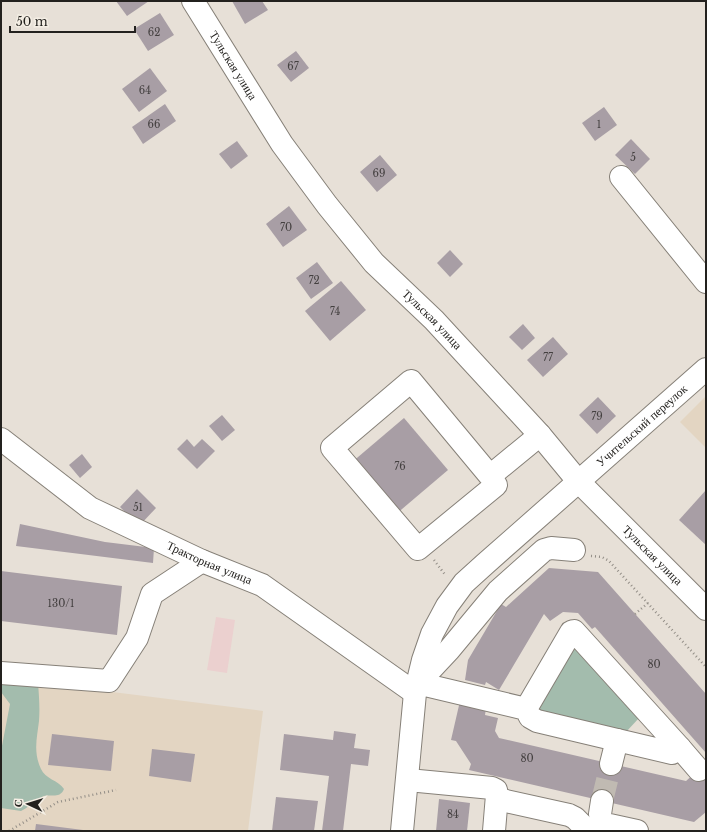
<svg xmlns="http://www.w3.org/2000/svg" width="707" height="832" font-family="'Libre Baskerville',serif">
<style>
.industrial{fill:#ebd0cf}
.medical{fill:#e3d5c2}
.green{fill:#a3bcad}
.building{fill:#a89ea5}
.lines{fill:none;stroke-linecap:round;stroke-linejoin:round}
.minor-tunnel{stroke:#c0bab2;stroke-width:22;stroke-dasharray:22 11;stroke-linecap:butt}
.minor-casing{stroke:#868078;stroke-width:24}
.path{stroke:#938e87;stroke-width:2.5;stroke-dasharray:1 3;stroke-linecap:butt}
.minor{stroke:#fff;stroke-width:22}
.labels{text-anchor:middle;stroke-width:3;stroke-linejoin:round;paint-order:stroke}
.number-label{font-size:10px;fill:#444040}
.street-label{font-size:12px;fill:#23211e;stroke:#f4eee4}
</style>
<rect width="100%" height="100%" fill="#e7e0d7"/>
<polygon class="industrial" points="216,617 235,620 227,673 207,670"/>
<g class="medical">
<polygon points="706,396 706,448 680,422"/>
<polygon points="1,678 263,711 248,831 1,831"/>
</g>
<g class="green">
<polygon points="571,645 639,718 626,732 541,711 538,708"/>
<path d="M1,673L38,683C39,696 40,708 39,721C37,738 33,752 41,769C45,779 58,780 64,789C60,799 51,794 44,796C41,797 26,809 21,811L1,808V751L10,704L1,692Z"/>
</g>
<g class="building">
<polygon points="116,1 149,1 127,16"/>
<polygon points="232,1 262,1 268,10 245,24"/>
<polygon points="160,13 174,35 148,51 134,29"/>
<polygon points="296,51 309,68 291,82 277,65"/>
<polygon points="150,68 167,91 139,112 122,89"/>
<polygon points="165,104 176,121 143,144 132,127"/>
<polygon points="604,107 617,125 595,141 582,123"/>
<polygon points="631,139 650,159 635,174 615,155"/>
<polygon points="237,141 248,156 231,169 219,154"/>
<polygon points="380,155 397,175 377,192 360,172"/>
<polygon points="289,206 307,230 283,247 266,224"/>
<polygon points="450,250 463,264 450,277 437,263"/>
<polygon points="317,262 333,283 311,299 296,278"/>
<polygon points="341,281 366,310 330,341 305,311"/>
<polygon points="523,324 535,338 522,350 509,337"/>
<polygon points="553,337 568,354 543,377 527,360"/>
<polygon points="598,397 616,416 597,434 579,415"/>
<polygon points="222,415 235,430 222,441 209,426"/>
<polygon points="404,418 448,470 395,515 351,463"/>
<polygon points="187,439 194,447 202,439 215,451 197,469 177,449"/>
<polygon points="82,454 92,467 80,478 69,465"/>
<polygon points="137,489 156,508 139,526 120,507"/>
<polygon points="706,490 706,545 679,520"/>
<polygon points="20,524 105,542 154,548 153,563 16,546"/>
<polygon points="549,568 598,572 706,694 706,753 595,627 592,629 578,613 563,612 550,621 544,614 499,690 486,682 485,685 465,680 468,660 501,604 506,607"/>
<polygon points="1,571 122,586 117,635 1,621"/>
<polygon points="460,701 486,708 485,715 498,718 495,731 499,738 686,781 706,763 706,812 694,822 469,770 471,764 456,741 451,740"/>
<polygon points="334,731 356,734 354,748 370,750 368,766 351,764 343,831 322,831 329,776 280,770 284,734 333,740"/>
<polygon points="52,734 114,741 111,771 48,765"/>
<polygon points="152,749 195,754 191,782 149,776"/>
<polygon points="276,797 318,801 314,831 272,831"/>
<polygon points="439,799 470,803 467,831 436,831"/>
<polygon points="36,824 83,830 83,831 35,831"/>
</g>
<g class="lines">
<polyline class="minor-tunnel" points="602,801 611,764"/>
<g class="minor-casing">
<g id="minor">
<path id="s1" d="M193,1L282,144L327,205L374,263L434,320L540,435L578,481L706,609"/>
<polyline points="621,177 706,282"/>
<path id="s2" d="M1,439L90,508L202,561L262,585L415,693"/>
<polyline points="490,476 411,381 332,448 418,549 496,485 490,476 540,435"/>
<polyline points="1,673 109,681 137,638 152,594 202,561"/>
<polyline points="420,681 449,650 498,591 544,550 551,548 574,550"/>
<polyline points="417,683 526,709 530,717 537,721 617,740 611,764"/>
<polyline points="526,709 571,632 574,631 680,748 672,753 617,740"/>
<polyline points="680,748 699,770"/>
<polyline points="408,780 492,788 496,790 497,795 494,831"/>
<polyline points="497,799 569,815 575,818 588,831"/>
<polyline points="602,801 600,814 601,820 605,824 637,831"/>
<path id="s3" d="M402,831L415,693L423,660L432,634L447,606L464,583L485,564L706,369"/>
</g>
</g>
<g class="path">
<polyline points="591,556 602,557 609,561 706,667"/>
<polyline points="434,560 446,576"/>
<polyline points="635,614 648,603"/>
<polyline points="9,831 58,802 116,790"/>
</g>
<use href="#minor" class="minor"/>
</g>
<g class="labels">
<g class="number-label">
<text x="154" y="36">62</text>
<text x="293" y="70">67</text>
<text x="145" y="94">64</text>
<text x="154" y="128">66</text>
<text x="599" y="128">1</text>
<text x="633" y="161">5</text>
<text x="379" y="177">69</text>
<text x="286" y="231">70</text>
<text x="314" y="284">72</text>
<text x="335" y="315">74</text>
<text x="548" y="361">77</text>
<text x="597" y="420">79</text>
<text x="400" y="470">76</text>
<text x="138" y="511">51</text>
<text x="61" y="607">130/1</text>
<text x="654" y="668">80</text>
<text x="527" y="762">80</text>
<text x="453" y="818">84</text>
</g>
<g class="street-label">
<text dy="4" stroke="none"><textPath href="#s1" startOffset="76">Тульская улица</textPath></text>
<text dy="4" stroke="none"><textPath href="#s1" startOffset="400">Тульская улица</textPath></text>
<text dy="4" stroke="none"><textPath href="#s3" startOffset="498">Учительский переулок</textPath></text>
<text dy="4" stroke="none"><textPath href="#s1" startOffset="723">Тульская улица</textPath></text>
<text dy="4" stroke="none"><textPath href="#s2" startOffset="244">Тракторная улица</textPath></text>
</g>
</g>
<rect width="707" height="832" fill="none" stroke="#23211e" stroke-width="4"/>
<g transform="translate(28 804) rotate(274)" stroke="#f4eee4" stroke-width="3" paint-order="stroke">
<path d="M0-3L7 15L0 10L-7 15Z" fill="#23211e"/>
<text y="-6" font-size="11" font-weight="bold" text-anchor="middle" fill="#23211e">С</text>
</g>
<path d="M10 26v6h125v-6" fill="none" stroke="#23211e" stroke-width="2"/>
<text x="16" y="26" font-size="12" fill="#23211e" stroke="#f4eee4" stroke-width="3" paint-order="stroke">50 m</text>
</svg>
